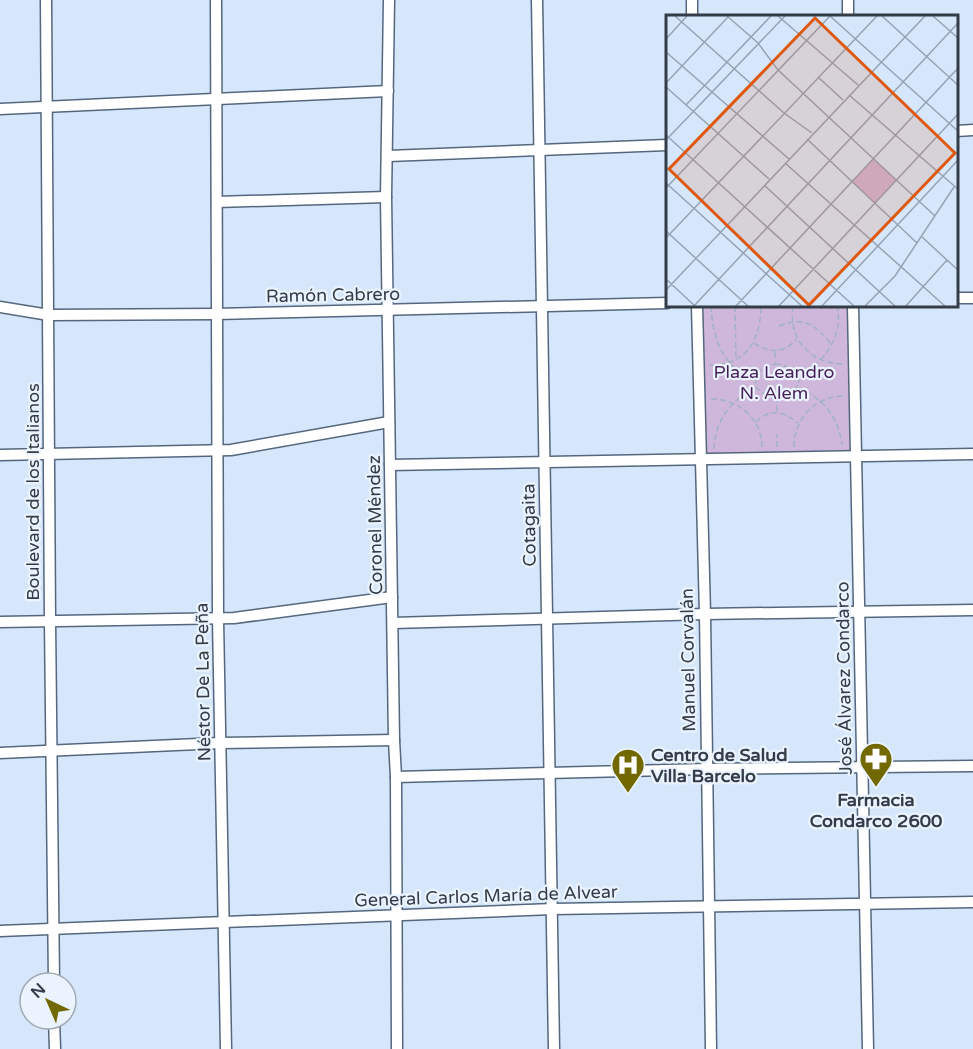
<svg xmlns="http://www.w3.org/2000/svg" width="973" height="1049" font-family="'Varela Round',sans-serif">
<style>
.green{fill:#ceb7db}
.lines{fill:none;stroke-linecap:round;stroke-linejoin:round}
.minor-casing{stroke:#54677e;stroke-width:13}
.path{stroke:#a3b2c3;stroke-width:1.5;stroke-dasharray:6 3;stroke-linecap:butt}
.minor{stroke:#fff;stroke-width:10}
.labels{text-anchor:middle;stroke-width:4.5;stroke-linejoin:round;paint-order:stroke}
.street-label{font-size:18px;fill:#333c47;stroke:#eaf3fe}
.park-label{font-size:18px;fill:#471f5a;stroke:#eaf3fe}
.poi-label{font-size:18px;font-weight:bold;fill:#333c47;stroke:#eaf3fe;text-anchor:start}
.inset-road{fill:none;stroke:#95a3b4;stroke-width:1.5}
.view{fill:#df580f;fill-opacity:0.15;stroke:#df580f;stroke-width:3}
.inset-edge{fill:none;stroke:#333c47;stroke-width:3}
</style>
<rect width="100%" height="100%" fill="#d6e7fc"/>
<polygon class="green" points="697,306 853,306 855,456 701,459"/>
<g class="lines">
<g class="minor-casing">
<g id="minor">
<polyline points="46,0 50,621 54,983"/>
<polyline points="216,0 218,619 226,1049"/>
<polyline points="389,0 386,197 394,740 396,777 397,1049"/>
<polyline points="537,0 554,1049"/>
<polyline points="692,0 692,16"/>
<polyline points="848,0 848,16"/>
<polyline points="0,109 388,91"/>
<polyline points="956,131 973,130"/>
<polyline points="388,156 667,145"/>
<polyline points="217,202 386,197"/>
<polyline points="956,298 973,298"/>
<polyline points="697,306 705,614 711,1049"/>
<polyline points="853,306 868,1049"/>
<polyline points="0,307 49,315 217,314 667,303"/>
<polyline points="0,455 231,450 389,422"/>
<polyline points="390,465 973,454"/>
<polyline points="0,622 234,618 392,597"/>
<polyline points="393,623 705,614 973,610"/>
<polyline points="0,753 220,743 394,740"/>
<polyline points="396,777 706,769 973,766"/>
<polyline points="0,931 553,909 973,902"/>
<polyline points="54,1019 55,1049"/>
</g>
</g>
<g class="path">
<path d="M711,306C712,333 722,372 755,376"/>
<polyline points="735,306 736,358"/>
<path d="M793,306C788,339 810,364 844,364"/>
<path d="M779,326C805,316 814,324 831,344"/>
<path d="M754,343C771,354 783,353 797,339"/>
<polyline points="775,352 775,362"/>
<path d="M775,364C787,365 796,369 799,381C792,404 770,402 756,387C755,372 760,368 775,364Z"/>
<path d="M710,365C747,366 761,338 761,306"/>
<path d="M798,375C824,364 844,336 837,306"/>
<path d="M798,388C823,397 839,419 842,445"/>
<path d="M711,399C739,399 762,419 762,447"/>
<polyline points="777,411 777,401"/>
<path d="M756,422C770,408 783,411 798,423"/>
<polyline points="777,447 777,434"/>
<path d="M794,447C794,418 816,395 845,396"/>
<path d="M714,449C715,420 731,400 756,387"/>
</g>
<use href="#minor" class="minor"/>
</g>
<defs>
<g id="pharmacy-pin" transform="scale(1.725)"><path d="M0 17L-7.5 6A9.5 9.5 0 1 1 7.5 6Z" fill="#726800" stroke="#eaf3fe"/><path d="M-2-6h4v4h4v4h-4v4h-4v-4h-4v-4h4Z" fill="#fff"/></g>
<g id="hospital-pin" transform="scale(1.725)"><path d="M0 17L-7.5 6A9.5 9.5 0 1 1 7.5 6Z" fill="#726800" stroke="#eaf3fe"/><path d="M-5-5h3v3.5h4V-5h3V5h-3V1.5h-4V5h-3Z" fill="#fff"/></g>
</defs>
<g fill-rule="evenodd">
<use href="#pharmacy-pin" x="876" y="759"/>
<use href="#hospital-pin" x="628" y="765"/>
</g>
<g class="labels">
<g class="street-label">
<text transform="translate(333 295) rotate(-1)" y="6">Ramón Cabrero</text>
<text transform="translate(33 492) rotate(-90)" y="6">Boulevard de los Italianos</text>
<text transform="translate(375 525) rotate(-91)" y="6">Coronel Méndez</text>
<text transform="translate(529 525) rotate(-91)" y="6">Cotagaita</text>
<text transform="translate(688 660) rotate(-91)" y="6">Manuel Corvalán</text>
<text transform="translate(844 678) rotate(-91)" y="6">José Álvarez Condarco</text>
<text transform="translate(203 682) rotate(-91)" y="6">Néstor De La Peña</text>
<text transform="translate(486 896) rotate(-2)" y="6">General Carlos María de Alvear</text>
</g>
<g class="park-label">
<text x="774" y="378">Plaza Leandro<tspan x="774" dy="21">N. Alem</tspan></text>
</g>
<g class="poi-label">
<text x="651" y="761">Centro de Salud<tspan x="651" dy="21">Villa Barcelo</tspan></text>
<text x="876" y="806" text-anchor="middle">Farmacia<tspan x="876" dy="21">Condarco 2600</tspan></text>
</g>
</g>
<g transform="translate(666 15)">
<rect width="292" height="292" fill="#d6e7fc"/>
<path d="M207,144L230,165L209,188L186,167Z" fill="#ceb7db"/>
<path class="inset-road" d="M9,1L118,98L146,118M61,1L92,28L112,55L269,201M112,1L192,70M164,1L293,117M216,1L293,71M267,1L293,24M0,24L21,1M0,37L123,144M152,62L177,85M0,68L62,2M0,72L103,164M183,80L293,175M20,90L105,1M0,120L189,292M141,124L251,228M0,125L119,1M119,148L280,292M0,168L137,292M98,170L230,292M0,173L164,1M0,216L83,292M256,222L293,256M0,223L211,1M0,264L30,292M0,275L259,1M27,292L293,7M69,292L293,52M112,292L293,98M155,292L293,144M198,292L229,261L288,172M239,292L281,245"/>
<path class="view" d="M149,3L289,138L143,290L3,154Z"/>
<rect width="292" height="292" class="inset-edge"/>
</g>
<g transform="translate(48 1001) rotate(316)"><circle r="28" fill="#eaf3fe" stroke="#a1aab5" stroke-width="1.5"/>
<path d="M0-4.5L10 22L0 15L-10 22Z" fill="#726800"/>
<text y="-9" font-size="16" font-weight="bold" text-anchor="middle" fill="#333c47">N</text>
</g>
</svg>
